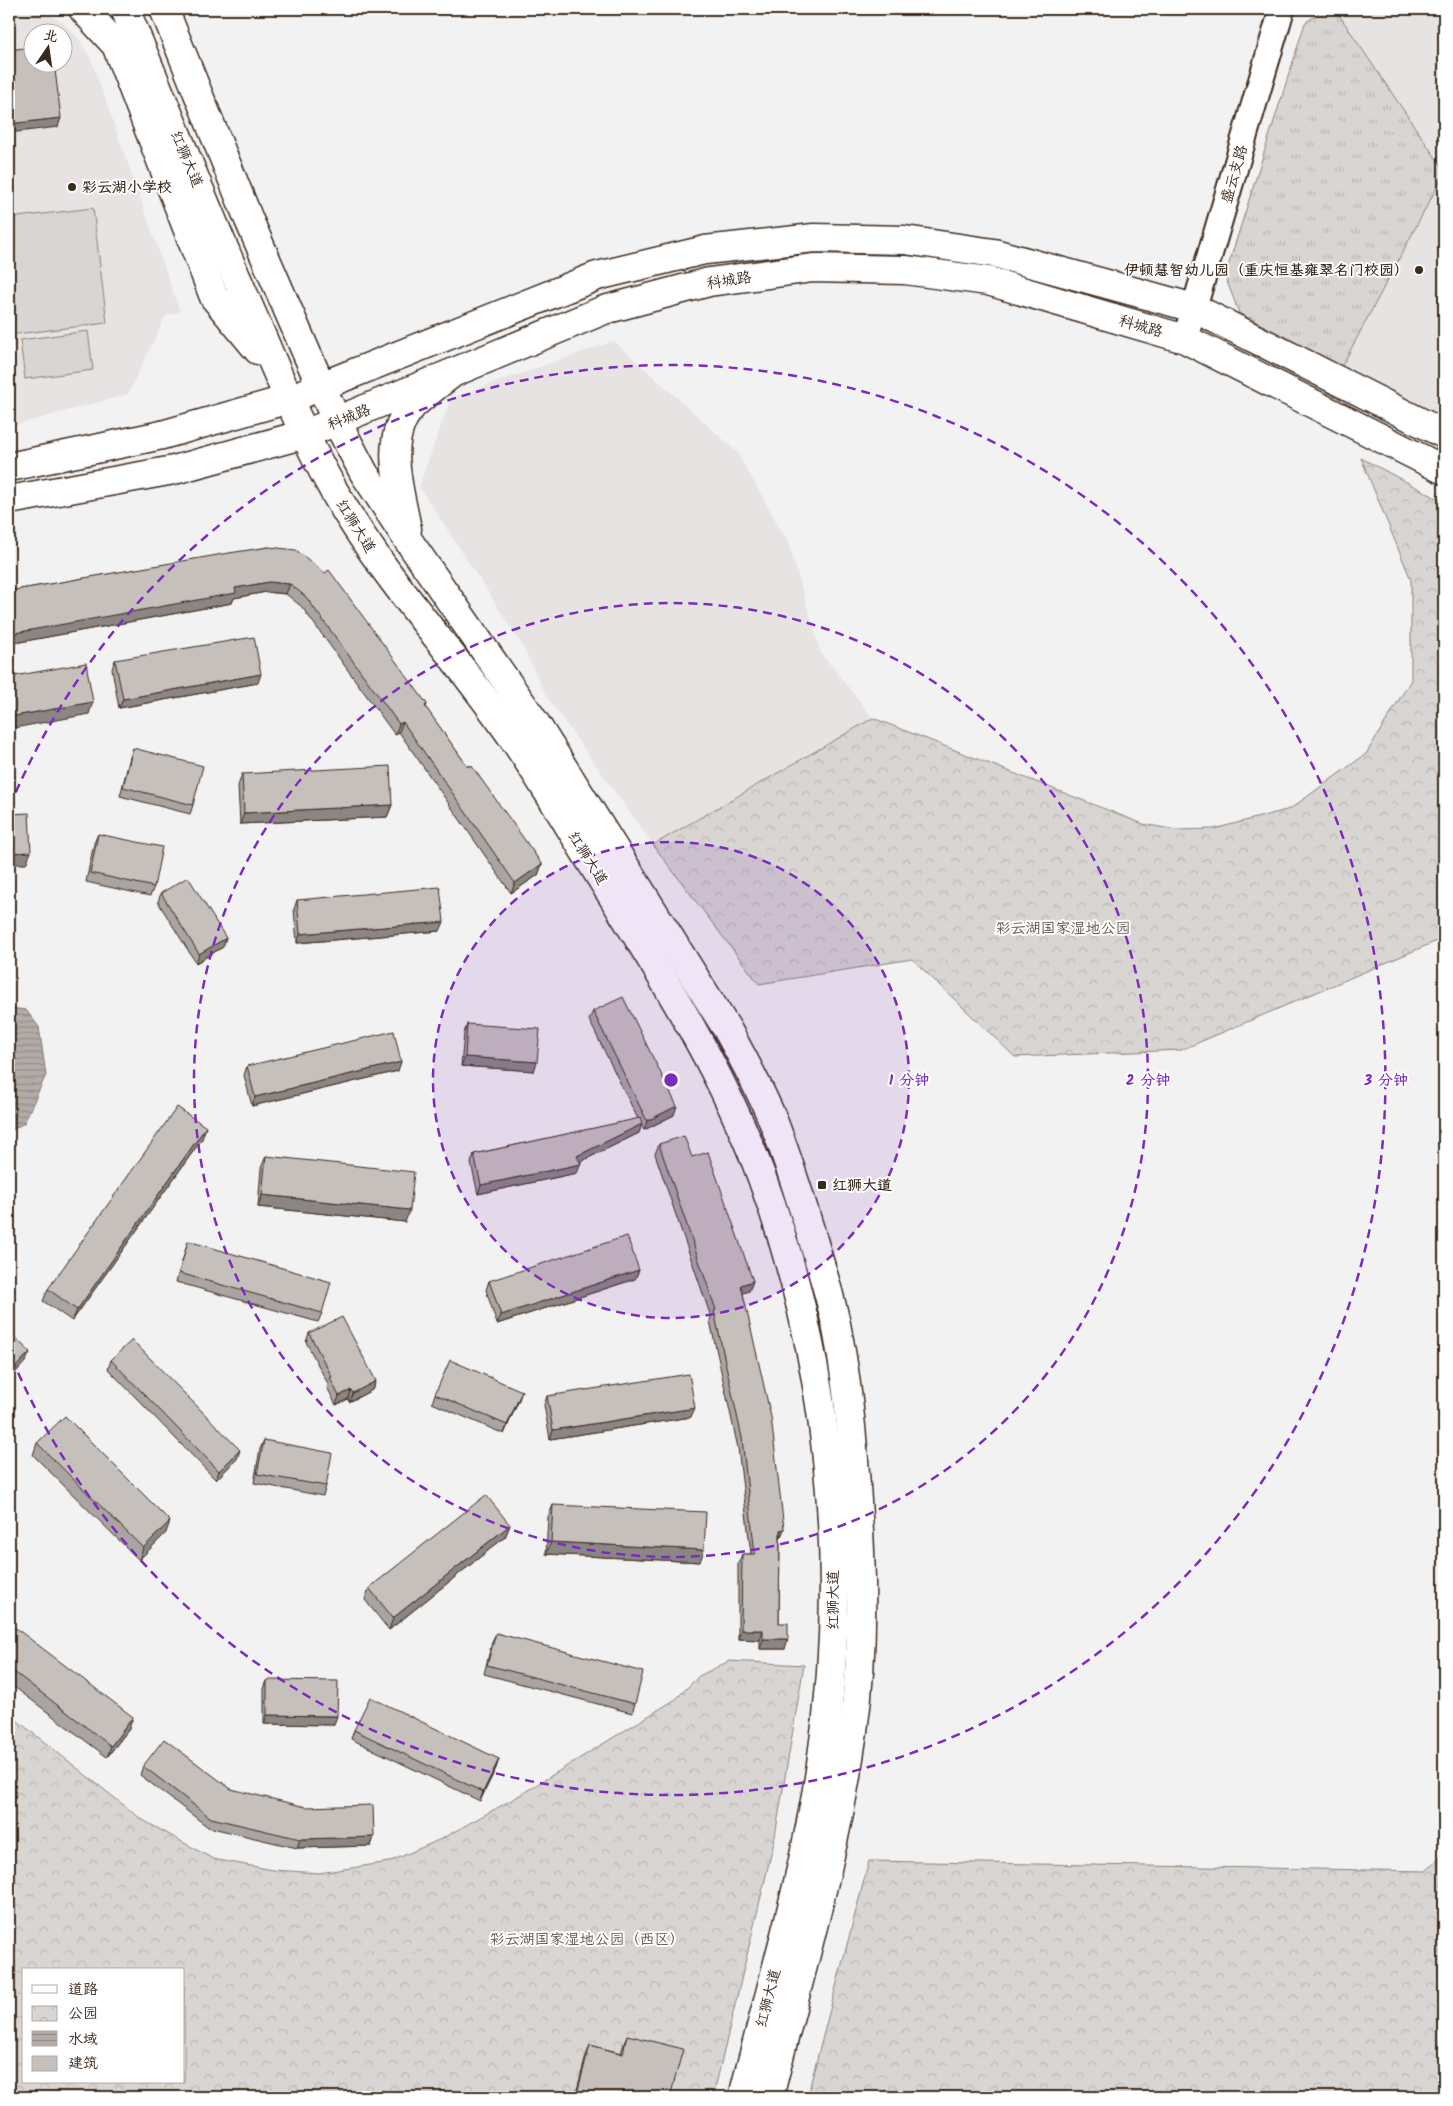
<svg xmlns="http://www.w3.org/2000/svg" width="1453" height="2106" font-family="Kalam,'LXGW WenKai TC',sans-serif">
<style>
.built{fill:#e6e3e2;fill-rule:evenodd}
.grass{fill:url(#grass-tufts);stroke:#8a8078}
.park{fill:url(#park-crowns);stroke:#8a8078;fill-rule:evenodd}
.garden{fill:#d8d5d2;stroke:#8a8078}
.water{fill:url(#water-rules);stroke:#827770}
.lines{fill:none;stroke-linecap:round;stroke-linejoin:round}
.street-casing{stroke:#3b2a1e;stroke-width:28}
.secondary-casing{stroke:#3b2a1e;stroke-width:31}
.primary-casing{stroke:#3b2a1e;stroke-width:31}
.street{stroke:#fff;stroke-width:24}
.secondary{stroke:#fff;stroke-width:28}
.primary{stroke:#fff;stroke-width:28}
.wall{fill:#aaa5a3;stroke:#3b2a1e}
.shaded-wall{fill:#8b8684;stroke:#3b2a1e}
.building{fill:#c6c0bd;stroke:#3b2a1e}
.ring{fill:none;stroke:#7b2cbf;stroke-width:2.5;stroke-dasharray:9 6}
.poi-dot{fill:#3b2a1e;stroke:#fff;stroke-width:2}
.labels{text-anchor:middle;stroke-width:4;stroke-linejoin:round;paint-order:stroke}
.street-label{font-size:15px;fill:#3b2a1e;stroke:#fff}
.poi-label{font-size:15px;font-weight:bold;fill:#3b2a1e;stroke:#fff;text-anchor:start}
.park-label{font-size:15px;fill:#62554b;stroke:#fff}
.centre{fill:#7b2cbf;stroke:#fff;stroke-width:2.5}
.ring-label{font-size:15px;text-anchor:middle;font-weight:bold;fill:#7b2cbf;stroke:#fff;stroke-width:4;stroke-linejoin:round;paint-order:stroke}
</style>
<defs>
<pattern id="grass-tufts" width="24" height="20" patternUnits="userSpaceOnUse" patternTransform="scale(1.25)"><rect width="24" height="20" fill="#d8d5d2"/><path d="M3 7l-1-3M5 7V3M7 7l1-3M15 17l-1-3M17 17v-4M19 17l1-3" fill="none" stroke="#bab7b4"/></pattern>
<pattern id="park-crowns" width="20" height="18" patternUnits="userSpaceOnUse" patternTransform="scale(1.25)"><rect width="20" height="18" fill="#d8d5d2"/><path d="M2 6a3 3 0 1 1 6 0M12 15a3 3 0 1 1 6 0" fill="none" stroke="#bab7b4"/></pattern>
<pattern id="water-rules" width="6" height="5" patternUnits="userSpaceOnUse" patternTransform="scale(1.25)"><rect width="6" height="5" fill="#b2aba7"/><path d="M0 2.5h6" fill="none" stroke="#928b87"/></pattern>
</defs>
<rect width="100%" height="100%" fill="#f3f2f2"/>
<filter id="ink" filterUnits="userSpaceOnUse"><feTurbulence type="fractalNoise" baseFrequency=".02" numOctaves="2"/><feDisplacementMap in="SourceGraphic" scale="10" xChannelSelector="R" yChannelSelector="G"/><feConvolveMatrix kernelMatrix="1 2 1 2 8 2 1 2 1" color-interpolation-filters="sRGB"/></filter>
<g filter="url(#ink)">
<g class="built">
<path d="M9,9H37L64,23L80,41L91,59L180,311L165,317L128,394L9,427ZM32,32H62V62H32Z"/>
<polygon points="1335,9 1444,9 1444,170"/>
<polygon points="1444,174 1444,419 1342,366"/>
<polygon points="614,341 736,451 788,542 821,653 873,718 653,845 547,697 521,643 419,486 451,398"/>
</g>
<polygon class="grass" points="1324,9 1335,9 1444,170 1444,174 1342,366 1239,313 1225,276 1305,23"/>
<g class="park">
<polygon points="1361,458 1444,502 1444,938 1181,1050 1015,1057 912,959 759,984 653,845 873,718 1143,824 1177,830 1214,829 1290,809 1366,754 1411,680 1411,580"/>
<path d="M729,1661L804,1665L774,1842L713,2097H9V1714L141,1819L213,1859L273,1870L319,1873L389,1862L441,1839L515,1798L676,1699L699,1676ZM24,1970H184V2082H24Z"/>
<polygon points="1444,1854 1444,2097 807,2097 869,1861 1426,1871"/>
</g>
<g class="garden">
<polygon points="93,208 107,323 9,335 9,218"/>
<polygon points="88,331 93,370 25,379 20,340"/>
</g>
<polygon class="water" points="11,1008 26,1010 39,1027 46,1075 24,1123 9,1132 9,1009"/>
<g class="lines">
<g class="street-casing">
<polyline id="street" points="1185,339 1282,9"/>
</g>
<g class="secondary-casing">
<g id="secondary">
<polyline points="9,467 162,435 289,399 597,276 705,250 814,238 905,240 994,253 1194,308 1444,434"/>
<polyline points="9,500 174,470 305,434 604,310 709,282 813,268 905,270 988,281 1185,339 1444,470"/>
</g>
</g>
<g class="primary-casing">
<g id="primary">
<polyline points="83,9 116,45 214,297 258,350"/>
<path d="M125,9C169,114 211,221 257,325C281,381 304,438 334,491C385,581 457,656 515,741C547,788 576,838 606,886C664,979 724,1074 762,1178C830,1363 850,1569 821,1764C805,1874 770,1988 743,2097"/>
<path d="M164,9L249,220L307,354L337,422L364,473L410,543L534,721L727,1029C743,1058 759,1087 772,1118C787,1155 799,1194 811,1233C820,1265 831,1297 837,1329C849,1390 854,1453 858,1516C863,1587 863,1660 853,1731C836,1855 799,1976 769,2097"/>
<path d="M407,529C400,490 381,437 414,404C425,394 438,384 450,375"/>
</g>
</g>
<use href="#street" class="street"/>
<use href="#secondary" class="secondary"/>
<use href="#primary" class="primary"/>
</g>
<g class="wall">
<polygon points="269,547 427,704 426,708 468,767 542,864 538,875 511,893 399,732 395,735 302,607 286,594 266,592 234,598 232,603 9,644 9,591"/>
<polygon points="115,660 258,683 119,708 112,669"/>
<polygon points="133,748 193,805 190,814 120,796 130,757"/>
<polygon points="242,774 392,805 387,817 240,824 238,786"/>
<polygon points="98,834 154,887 150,896 86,882 94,843"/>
<polygon points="161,893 223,947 196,963 158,902"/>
<polygon points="297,900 440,931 297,943 294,909"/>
<polygon points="593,1011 674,1115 644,1130 641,1125 639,1133 580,1162 577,1173 478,1194 471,1163 474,1154 638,1119 589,1020"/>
<polygon points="467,1024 537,1062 534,1071 461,1066 464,1033"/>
<polygon points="247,1066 398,1071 252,1106 244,1075"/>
<polygon points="202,1139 72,1321 43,1301 48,1289"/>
<polygon points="659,1144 692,1157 753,1281 749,1291 743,1293 784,1529 780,1539 779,1623 785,1649 760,1649 760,1640 738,1639 738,1564 742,1554 751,1554 738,1448 710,1321 711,1317 655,1154"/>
<polygon points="266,1156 405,1222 258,1207 261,1168"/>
<polygon points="188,1241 322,1313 318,1322 176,1282"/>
<polygon points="639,1270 635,1279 497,1324 486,1290 489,1281"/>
<polygon points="309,1333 376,1381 372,1390 349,1402 348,1399 336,1405 327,1387 328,1384 306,1342"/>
<polygon points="111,1360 237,1459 216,1480 108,1369"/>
<polygon points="522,1391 504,1434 432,1403 435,1394"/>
<polygon points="547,1396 691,1417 550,1439 544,1405"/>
<polygon points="264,1440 326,1486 323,1496 254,1483 260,1449"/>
<polygon points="37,1443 166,1533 139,1560 33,1455"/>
<polygon points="553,1505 700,1562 546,1554 548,1517"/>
<polygon points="510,1525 505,1537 389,1630 365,1600 369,1588"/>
<polygon points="9,1631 129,1729 107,1757 9,1683"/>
<polygon points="496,1633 635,1704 632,1713 484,1674 492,1642"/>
<polygon points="267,1680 334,1725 264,1724 264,1689"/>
<polygon points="354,1730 499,1759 496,1768 480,1801 351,1739"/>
<polygon points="143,1766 231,1789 374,1837 371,1846 297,1848 208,1827 140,1775"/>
<polygon points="627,2035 670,2097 575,2097 586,2056 590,2045 621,2053"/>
</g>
<g class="shaded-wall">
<polygon points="61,118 58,127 9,133 9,124"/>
<polygon points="269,582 290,584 286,594 266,592 234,598 232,603 9,644 9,634 235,588"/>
<polygon points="261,674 258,683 119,708 123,699"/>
<polygon points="93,702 89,714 9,729 9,717"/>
<polygon points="403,722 399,732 395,735 399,724"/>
<polygon points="392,805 387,817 240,824 244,813"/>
<polygon points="31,852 26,864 9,864 9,853"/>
<polygon points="542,864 538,875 511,893 515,883"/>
<polygon points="444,922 440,931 297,943 300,934"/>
<polygon points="226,938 223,947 196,963 199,954"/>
<polygon points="465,1057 537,1062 534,1071 461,1066"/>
<polygon points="401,1062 398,1071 252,1106 255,1097"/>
<polygon points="677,1106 674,1115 644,1130 647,1121"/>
<polygon points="642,1124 639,1133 574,1165 577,1156"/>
<polygon points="206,1127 202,1139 72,1321 77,1310"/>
<polygon points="581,1164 577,1173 478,1194 481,1185"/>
<polygon points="262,1195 410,1210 405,1222 258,1207"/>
<polygon points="639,1270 635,1279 497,1324 501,1315"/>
<polygon points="753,1281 749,1291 738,1295 741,1285"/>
<polygon points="30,1352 26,1361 9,1380 9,1374"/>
<polygon points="376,1381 372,1390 349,1402 353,1393"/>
<polygon points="351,1390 348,1399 336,1405 339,1396"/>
<polygon points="522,1391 519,1400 504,1434 507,1425"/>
<polygon points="695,1408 691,1417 550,1439 553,1430"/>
<polygon points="240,1450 237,1459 216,1480 219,1471"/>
<polygon points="170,1521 166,1533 139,1560 143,1548"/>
<polygon points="510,1525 505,1537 389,1630 393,1618"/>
<polygon points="784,1529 780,1539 780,1530"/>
<polygon points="551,1542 704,1550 700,1562 546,1554"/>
<polygon points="741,1630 763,1630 760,1640 738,1639"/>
<polygon points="763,1639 788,1639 785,1649 760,1649"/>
<polygon points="267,1715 337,1716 334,1725 264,1724"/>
<polygon points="133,1717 129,1729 107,1757 111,1746"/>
<polygon points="499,1759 496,1768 480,1801 483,1792"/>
<polygon points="374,1837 371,1846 297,1848 300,1839"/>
</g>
<g class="building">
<polygon points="32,47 32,62 54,62 61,118 9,124 9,50"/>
<polygon points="269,547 296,550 325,573 329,570 427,704 425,706 468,767 471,765 542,864 515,883 403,722 399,724 306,597 290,584 269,582 235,588 236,593 9,634 9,591 229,553"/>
<polygon points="254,637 261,674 123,699 115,660"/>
<polygon points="86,663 93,702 9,717 9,677"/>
<polygon points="133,748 203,766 193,805 123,787"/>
<polygon points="390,766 392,805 244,813 242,774"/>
<polygon points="29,813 31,852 9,853 9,814"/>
<polygon points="98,834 162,847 154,887 90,873"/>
<polygon points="188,877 226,938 199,954 161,893"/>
<polygon points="440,887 444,922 300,934 297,900"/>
<polygon points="623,997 677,1106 647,1121 593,1011"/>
<polygon points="467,1024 540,1029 537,1062 465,1057"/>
<polygon points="394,1031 401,1062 255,1097 247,1066"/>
<polygon points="177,1107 206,1127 77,1310 48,1289"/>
<polygon points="640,1118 642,1124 577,1156 581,1164 481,1185 474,1154"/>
<polygon points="684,1136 692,1157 708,1152 753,1281 741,1285 771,1417 784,1529 780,1530 779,1623 788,1623 788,1639 763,1639 763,1630 741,1630 742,1554 755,1554 742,1438 714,1311 716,1310 659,1144"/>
<polygon points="266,1156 414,1172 410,1210 262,1195"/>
<polygon points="627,1236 639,1270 501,1315 489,1281"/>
<polygon points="188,1241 331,1282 322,1313 179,1273"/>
<polygon points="342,1317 376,1381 353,1393 351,1390 339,1396 330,1378 332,1377 309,1333"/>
<polygon points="9,1332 30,1352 9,1374"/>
<polygon points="132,1340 240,1450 219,1471 111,1360"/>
<polygon points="450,1360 522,1391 507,1425 435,1394"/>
<polygon points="689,1374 695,1408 553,1430 547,1396"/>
<polygon points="65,1416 170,1521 143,1548 37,1443"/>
<polygon points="264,1440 332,1453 326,1486 257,1474"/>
<polygon points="486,1495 510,1525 393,1618 369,1588"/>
<polygon points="553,1505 706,1512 704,1550 551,1542"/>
<polygon points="13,1626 133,1717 111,1746 9,1668 9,1631"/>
<polygon points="496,1633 643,1672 635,1704 487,1665"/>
<polygon points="267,1680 338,1681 337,1716 267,1715"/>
<polygon points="370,1697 499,1759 483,1792 354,1730"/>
<polygon points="164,1739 231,1789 306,1807 373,1805 374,1837 300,1839 211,1818 143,1766"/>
<polygon points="627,2035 683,2049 670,2097 576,2097 590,2045 623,2054"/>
</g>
</g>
<circle cx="671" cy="1080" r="238" fill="#7b2cbf" fill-opacity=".12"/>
<g class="ring">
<circle cx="671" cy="1080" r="238"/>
<circle cx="671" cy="1080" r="477"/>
<path d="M10 806A715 715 0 1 1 10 1354"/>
</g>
<g class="poi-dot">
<circle cx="72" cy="187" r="5"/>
<circle cx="1419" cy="270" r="5"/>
<rect x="817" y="1180" width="10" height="10" rx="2.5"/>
</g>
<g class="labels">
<g class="street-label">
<text transform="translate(187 159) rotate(67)" y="5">红狮大道</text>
<text transform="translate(1234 174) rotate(-74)" y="5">盛云支路</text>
<text transform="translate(729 280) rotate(-9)" y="5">科城路</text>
<text transform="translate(1141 326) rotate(16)" y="5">科城路</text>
<text transform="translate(349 417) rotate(-22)" y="5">科城路</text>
<text transform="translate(356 526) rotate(58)" y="5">红狮大道</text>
<text transform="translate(588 858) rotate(58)" y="5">红狮大道</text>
<text transform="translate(833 1600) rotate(-90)" y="5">红狮大道</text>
<text transform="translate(768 1998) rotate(-76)" y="5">红狮大道</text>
</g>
<g class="poi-label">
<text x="82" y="192">彩云湖小学校</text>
<text x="1409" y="275" text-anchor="end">伊顿慧智幼儿园（重庆恒基雍翠名门校园）</text>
<text x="832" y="1190">红狮大道</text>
</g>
<g class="park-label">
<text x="1063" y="933">彩云湖国家湿地公园</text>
<text x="587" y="1944">彩云湖国家湿地公园（西区）</text>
</g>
</g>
<circle cx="671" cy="1080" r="8" class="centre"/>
<g class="ring-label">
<text x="909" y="1085">1 分钟</text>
<text x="1148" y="1085">2 分钟</text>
<text x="1386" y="1085">3 分钟</text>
</g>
<rect width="1453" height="2106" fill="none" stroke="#fff" stroke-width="30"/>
<rect x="15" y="15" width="1423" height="2076" fill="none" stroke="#3b2a1e" stroke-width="2" filter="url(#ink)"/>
<rect x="22" y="1968" width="162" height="115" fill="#ffffff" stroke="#b1aaa5"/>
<rect x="32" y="1985" width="25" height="8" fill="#ffffff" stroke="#b1aaa5"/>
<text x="68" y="1994" font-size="15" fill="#3b2a1e">道路</text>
<rect x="32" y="2006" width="25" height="15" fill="url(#park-crowns)" stroke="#b1aaa5"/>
<text x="68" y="2018" font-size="15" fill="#3b2a1e">公园</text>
<rect x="32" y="2031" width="25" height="15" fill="url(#water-rules)" stroke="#b1aaa5"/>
<text x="68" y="2044" font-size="15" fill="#3b2a1e">水域</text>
<rect x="32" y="2056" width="25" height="15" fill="#c6c0bd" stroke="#b1aaa5"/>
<text x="68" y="2068" font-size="15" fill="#3b2a1e">建筑</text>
<g transform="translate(48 48) rotate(13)"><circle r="24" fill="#ffffff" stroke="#b1aaa5"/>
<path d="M0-4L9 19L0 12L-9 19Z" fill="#3b2a1e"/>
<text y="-8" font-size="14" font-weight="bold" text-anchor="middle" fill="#3b2a1e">北</text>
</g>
</svg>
